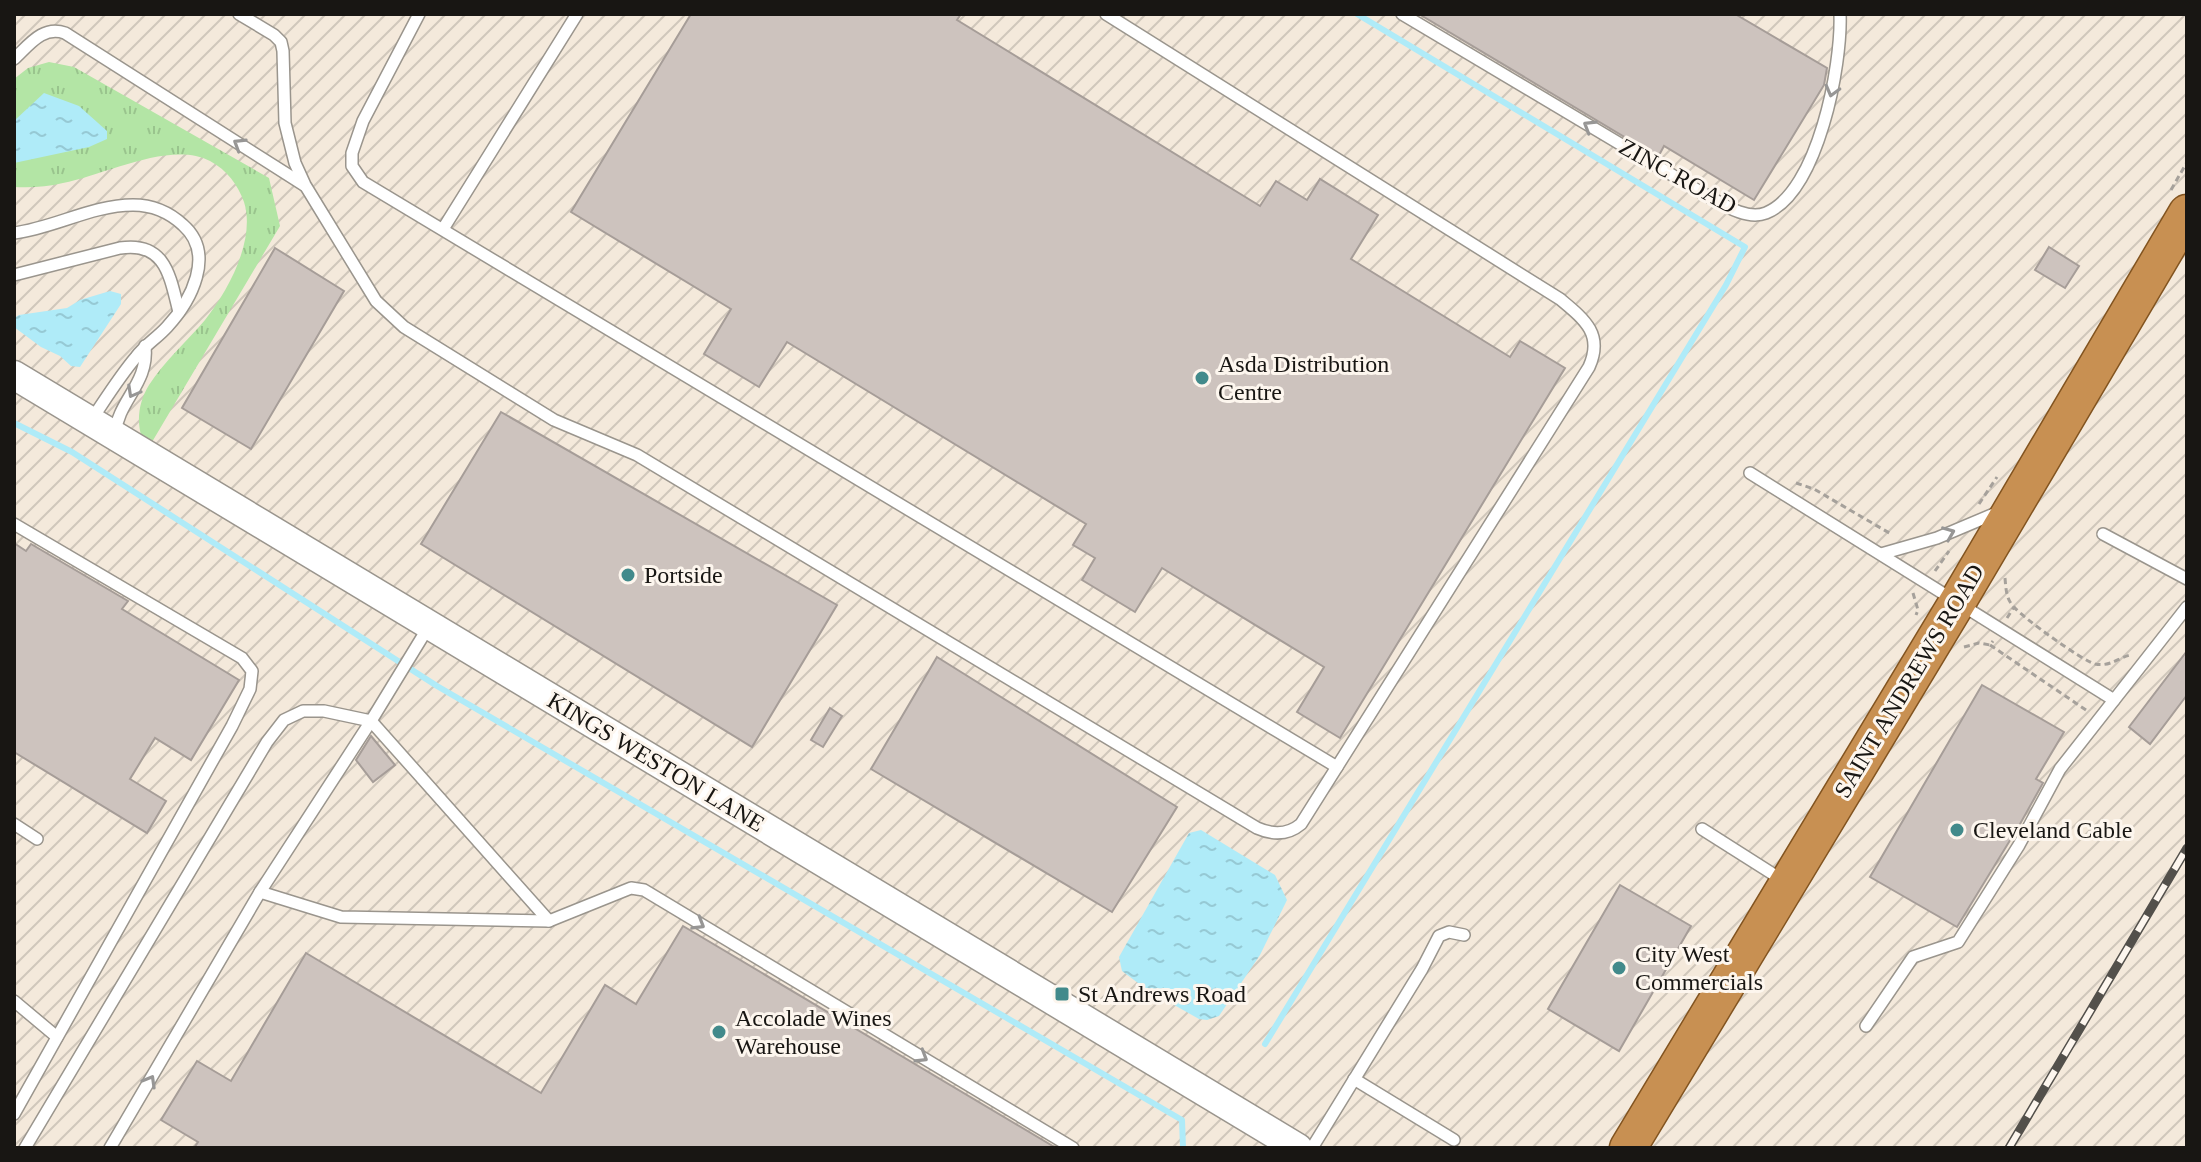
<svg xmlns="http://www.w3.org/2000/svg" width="2201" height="1162" font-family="Georgia,serif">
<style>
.industrial{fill:url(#industrial-furrows)}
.grass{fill:url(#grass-tufts)}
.water{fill:url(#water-ripples)}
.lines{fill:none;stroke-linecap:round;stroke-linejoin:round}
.stream{stroke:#afebf8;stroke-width:6}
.building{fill:#cdc3be;stroke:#a69d98;stroke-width:2}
.service-casing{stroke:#9a958d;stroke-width:14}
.tertiary-casing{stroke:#9a958d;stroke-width:31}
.trunk-casing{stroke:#825420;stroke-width:39}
.path{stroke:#a6a19b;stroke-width:3;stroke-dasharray:6 4;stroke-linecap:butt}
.service{stroke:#fff;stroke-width:11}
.tertiary{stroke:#fff;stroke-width:28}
.trunk{stroke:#c89052;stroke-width:36}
.rail-casing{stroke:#53504b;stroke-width:9}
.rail{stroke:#fdf6ee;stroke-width:6;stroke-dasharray:18;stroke-linecap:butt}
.oneway{stroke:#979695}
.poi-dot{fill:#428a8b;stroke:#fdf6ee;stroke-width:3}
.labels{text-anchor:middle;stroke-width:6;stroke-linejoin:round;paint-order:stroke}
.street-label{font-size:24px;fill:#181613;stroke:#fdf6ee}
.poi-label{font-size:24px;fill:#181613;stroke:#fdf6ee;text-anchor:start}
</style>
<defs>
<pattern id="industrial-furrows" width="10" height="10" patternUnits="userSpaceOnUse" patternTransform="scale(2)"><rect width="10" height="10" fill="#f4e9db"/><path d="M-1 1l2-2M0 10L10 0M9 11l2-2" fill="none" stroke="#d0c7bb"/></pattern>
<pattern id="grass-tufts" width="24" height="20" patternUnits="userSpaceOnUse" patternTransform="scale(2)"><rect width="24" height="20" fill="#b3e5a5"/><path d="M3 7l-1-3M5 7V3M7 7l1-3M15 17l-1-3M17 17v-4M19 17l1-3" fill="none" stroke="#99c48d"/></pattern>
<pattern id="water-ripples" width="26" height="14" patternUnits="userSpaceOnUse" patternTransform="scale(2)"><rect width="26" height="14" fill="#afebf8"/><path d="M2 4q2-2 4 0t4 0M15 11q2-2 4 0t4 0" fill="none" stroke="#96c9d4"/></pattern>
</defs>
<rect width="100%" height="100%" fill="#fdf6ee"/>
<rect class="industrial" x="14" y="14" width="2173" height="1134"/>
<path class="grass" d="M49,62L74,67L269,178L280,226L152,442L142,438C136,421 139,401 149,385C164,362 187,341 205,320C228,291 256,240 244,202C238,185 227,170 210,161C171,140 104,175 63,183C47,187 30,188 14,187V79L28,68Z"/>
<g class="water">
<polygon points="44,93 79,106 107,131 107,139 89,147 14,163 14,121"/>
<polygon points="110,291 121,294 121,304 80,367 71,366 60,356 41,347 14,327 14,318 19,315 67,308 80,300"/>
<polygon points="1201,830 1275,875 1287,900 1260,955 1219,1016 1207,1020 1199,1019 1146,989 1122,971 1119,957 1189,833"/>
</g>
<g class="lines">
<g class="stream">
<polyline points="14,423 72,452 437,686 1182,1120 1183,1148"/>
<polyline points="1265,1044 1726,285 1745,247 1357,14"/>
</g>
</g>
<g class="building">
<polygon points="691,14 961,14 957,20 1260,206 1276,181 1307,200 1320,179 1378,215 1351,259 1510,357 1520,341 1565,368 1340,738 1297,712 1324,667 1162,568 1135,612 1082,580 1095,558 1073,545 1086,524 787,342 759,387 704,354 731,309 571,212"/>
<polygon points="1419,14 1735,14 1827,68 1824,85 1754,200 1664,146 1658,157"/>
<polygon points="2049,247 2079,266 2065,288 2035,270"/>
<polygon points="275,248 344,291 251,449 182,408"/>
<polygon points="501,412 837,605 752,747 421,544"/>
<polygon points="14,543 26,551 31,544 128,601 122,609 239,680 191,760 155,738 130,779 166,801 147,833 14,752"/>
<polygon points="2187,651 2187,695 2150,744 2129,727"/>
<polygon points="937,657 1177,807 1112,912 871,769"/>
<polygon points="1982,685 2064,732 2036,779 2043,783 2020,824 1957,927 1870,877"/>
<polygon points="830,708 842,716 823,747 811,740"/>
<polygon points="371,736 395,765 373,782 356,760"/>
<polygon points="1620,885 1691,926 1619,1051 1548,1009"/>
<polygon points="683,926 1056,1148 194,1148 198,1142 161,1120 197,1061 231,1081 306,953 541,1093 605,985 636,1004"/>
</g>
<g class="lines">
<g class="service-casing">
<g id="service">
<path d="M239,14L274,35L281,42L283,51L285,123L295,163L305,185L376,301L404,327L554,420L637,455L1257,828C1273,835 1288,835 1301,824L1589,367C1604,334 1584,319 1560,299L1106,14"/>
<polyline points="419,14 363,121 352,153 352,166 363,182 1337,767"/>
<path d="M1402,14L1704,194C1721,203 1746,221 1766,213C1818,192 1842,65 1840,14"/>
<path d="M14,59C29,45 43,25 65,33L304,185"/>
<polyline points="443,229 577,14"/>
<path d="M14,233C54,228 92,205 133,205C152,205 169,212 183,225C216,254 191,301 167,327C157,338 145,345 136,357C119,377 105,400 90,422"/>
<path d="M14,275L120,248C166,241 170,277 179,312"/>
<path d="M115,434C118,400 149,384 145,346"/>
<polyline points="1750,473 2114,700"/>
<polyline points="14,524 242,658 252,671 250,689 232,726 14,1114"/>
<polyline points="2103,534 2187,579"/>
<polyline points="1881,554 1937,538 2001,511"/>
<polyline points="14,824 37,839"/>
<polyline points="1702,829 1784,881"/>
<polyline points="260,892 341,917 549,921"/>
<polyline points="14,1001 57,1037"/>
<polyline points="1866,1026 1913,957 1958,942 2019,845 2060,769 2187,607"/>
<polyline points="1354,1079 1454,1140"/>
<polyline points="25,1148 267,742 284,720 303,711 324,711 371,721 549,921 631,888 644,890 1073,1148"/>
<polyline points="110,1148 260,892 371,721 429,626"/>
<polyline points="1312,1148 1422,969 1439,936 1449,932 1464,935"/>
</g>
</g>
<g class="tertiary-casing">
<polyline id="tertiary" points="14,375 1298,1148"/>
</g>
<g class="trunk-casing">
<polyline id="trunk" points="1628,1148 1958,601 2187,213"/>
</g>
<g class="path">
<polyline points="2171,190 2187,162"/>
<polyline points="1796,483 1814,489 1891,534"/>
<polyline points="1979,504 1997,477"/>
<polyline points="1935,571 1949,551"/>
<path d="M2005,578C2006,589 2006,599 2014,607C2023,618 2083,661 2095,664C2110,667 2118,658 2130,655"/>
<polyline points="1913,593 1918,610 1916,615"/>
<polyline points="2007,618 2014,607"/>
<polyline points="1990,645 2086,710"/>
<polyline points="1964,647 1979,643 1990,645 1993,641"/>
</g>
<use href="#service" class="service"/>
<use href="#tertiary" class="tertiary"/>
<use href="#trunk" class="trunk"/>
<g class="rail-casing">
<polyline id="rail" points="2009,1148 2187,848"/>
</g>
<use href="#rail" class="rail"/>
</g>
<defs><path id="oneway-chevron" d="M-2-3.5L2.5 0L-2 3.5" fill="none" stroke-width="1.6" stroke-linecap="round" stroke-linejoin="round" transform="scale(2)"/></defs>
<g class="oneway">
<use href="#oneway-chevron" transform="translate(1832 91) rotate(105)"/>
<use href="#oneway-chevron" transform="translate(1589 126) rotate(-149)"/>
<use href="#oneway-chevron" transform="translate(239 144) rotate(-148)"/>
<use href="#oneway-chevron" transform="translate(133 392) rotate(119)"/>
<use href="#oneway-chevron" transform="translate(1949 533) rotate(-22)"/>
<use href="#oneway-chevron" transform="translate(699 924) rotate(31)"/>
<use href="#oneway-chevron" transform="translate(922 1057) rotate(31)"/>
<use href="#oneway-chevron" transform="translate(150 1081) rotate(-60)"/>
</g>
<g class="poi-dot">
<circle cx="1202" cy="378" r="8"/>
<circle cx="628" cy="575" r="8"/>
<circle cx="1957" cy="830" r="8"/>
<circle cx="1619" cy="968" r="8"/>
<rect x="1054" y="986" width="16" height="16" rx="4"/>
<circle cx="719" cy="1032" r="8"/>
</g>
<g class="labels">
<g class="street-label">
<text transform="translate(1678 176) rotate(29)" y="8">ZINC ROAD</text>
<text transform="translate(1909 681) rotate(-59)" y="8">SAINT ANDREWS ROAD</text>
<text transform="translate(656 762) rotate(31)" y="8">KINGS WESTON LANE</text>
</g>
<g class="poi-label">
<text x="1218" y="372">Asda Distribution<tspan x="1218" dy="28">Centre</tspan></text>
<text x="644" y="583">Portside</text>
<text x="1973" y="838">Cleveland Cable</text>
<text x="1635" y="962">City West<tspan x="1635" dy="28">Commercials</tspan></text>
<text x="1078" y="1002">St Andrews Road</text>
<text x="735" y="1026">Accolade Wines<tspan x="735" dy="28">Warehouse</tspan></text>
</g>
</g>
<rect width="2201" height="1162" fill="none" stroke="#181613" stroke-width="32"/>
</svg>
